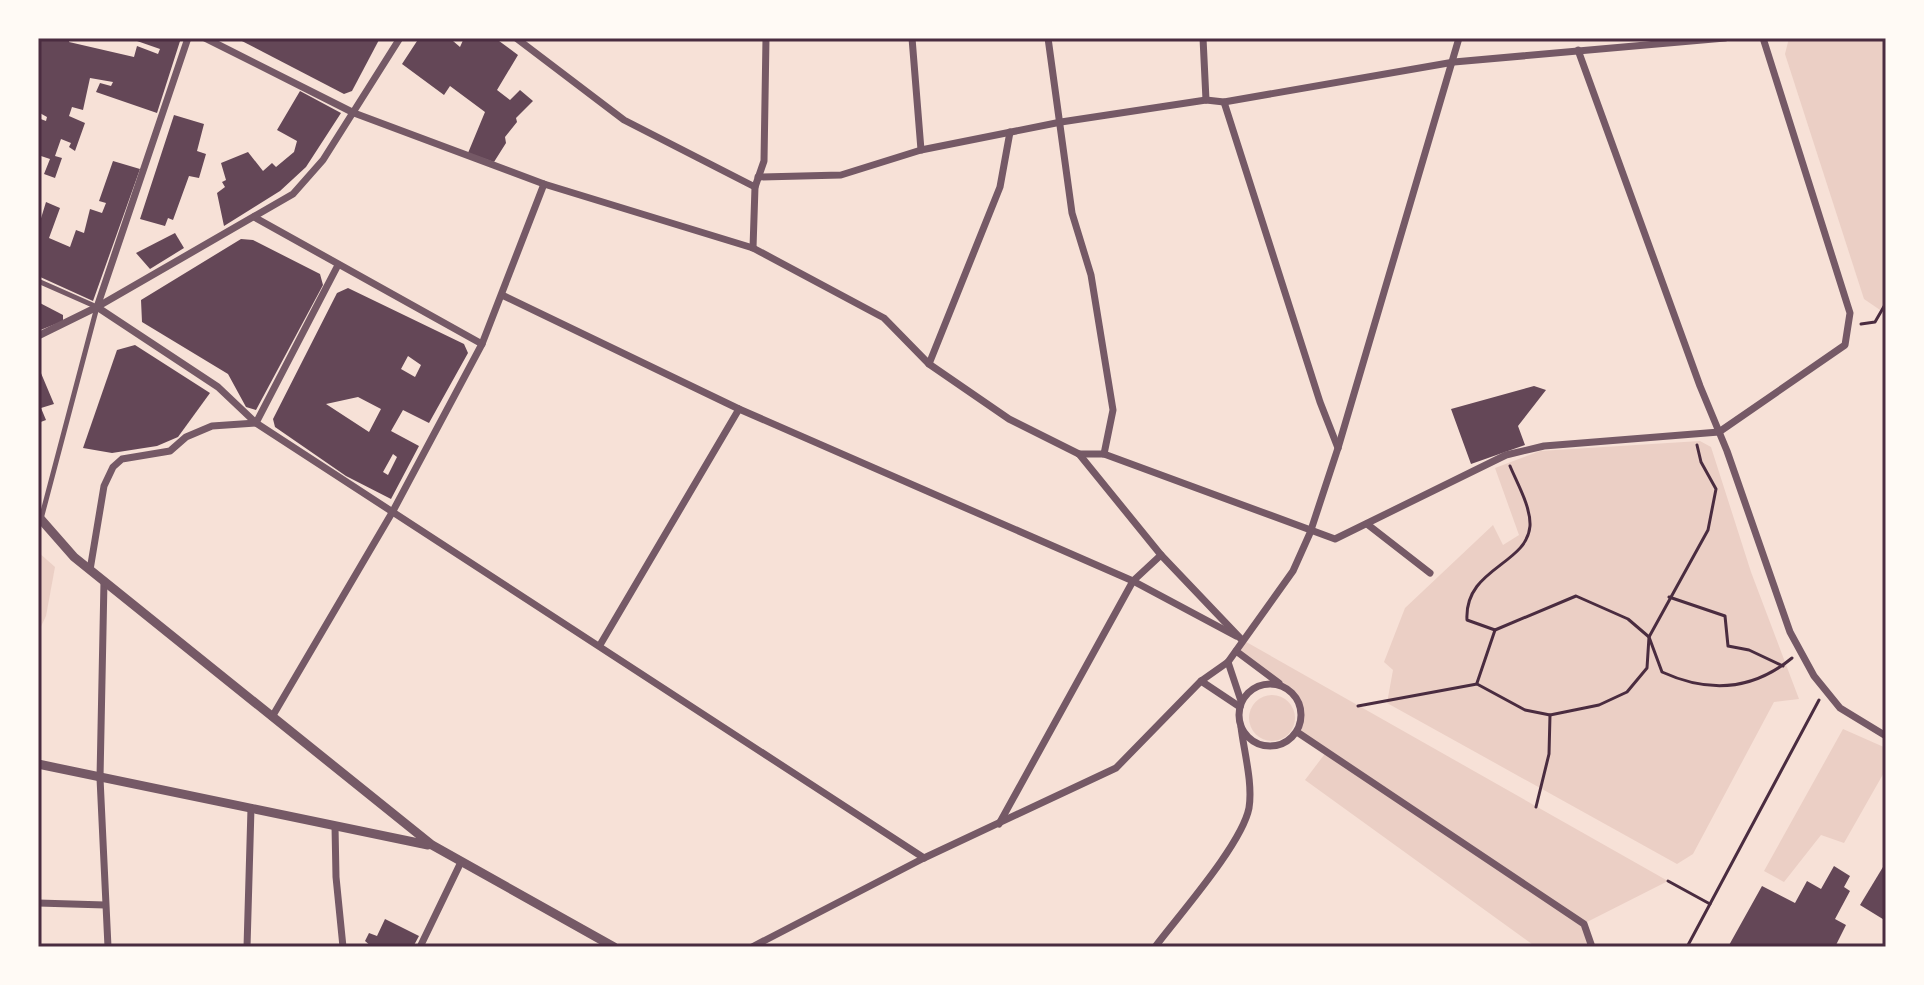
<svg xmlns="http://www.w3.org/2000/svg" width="1924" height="985" font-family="Mulish,sans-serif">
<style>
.green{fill:#ebcfc5}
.building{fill:#644757;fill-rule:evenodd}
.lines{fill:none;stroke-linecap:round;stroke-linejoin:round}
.path{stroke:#4a2c40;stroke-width:3}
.pedestrian{stroke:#755966;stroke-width:5}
.minor{stroke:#755966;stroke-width:7}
.tertiary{stroke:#755966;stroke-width:9}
.neatline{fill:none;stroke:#4a2c40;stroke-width:3}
</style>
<rect width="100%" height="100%" fill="#f7e1d7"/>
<g class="green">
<polygon points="1789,38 1886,38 1886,314 1864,299 1785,54"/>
<polygon points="1700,441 1711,447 1751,572 1799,699 1774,702 1693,854 1677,864 1387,703 1393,670 1384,662 1405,608 1493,525 1503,545 1519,535 1495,468 1540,451"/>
<polygon points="38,552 55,567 46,616 38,633"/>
<path d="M1241,639L1668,881L1585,923L1592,947H1536L1305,780L1327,751L1297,732C1311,692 1264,672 1236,651Z"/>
<circle cx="1272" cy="718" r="23"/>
<polygon points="1843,729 1886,748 1886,769 1844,843 1821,835 1784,882 1764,871"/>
</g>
<g class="building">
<polygon points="38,38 70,38 69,42 134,57 137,46 158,54 160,49 137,41 139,38 181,38 157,113 96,92 100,83 111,86 113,82 90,78 83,110 72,107 69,116 85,123 75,151 69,147 71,143 61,139 55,156 62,158 55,178 44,174 50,159 38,155 38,118 46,121 47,117 38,112"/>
<polygon points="236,38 380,38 352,91 344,94"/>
<polygon points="419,38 455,38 453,41 460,47 464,38 495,38 518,55 497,90 510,100 520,90 533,101 516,118 517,122 505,137 506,143 494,162 468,153 485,112 450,86 444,95 402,64"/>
<polygon points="300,91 341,113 306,167 280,191 224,226 217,193 225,187 222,182 226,180 221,163 248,152 263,171 272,163 276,167 294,152 297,141 277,130"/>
<polygon points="174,115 204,124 197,151 206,154 199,178 189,176 173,220 168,218 165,226 140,219"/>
<polygon points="113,161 140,169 93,301 38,276 38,228 46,202 60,208 49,238 70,247 76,230 84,233 90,209 102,213 106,203 99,201"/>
<polygon points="175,233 184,248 150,269 136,253"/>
<polygon points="241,239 253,240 320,274 323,285 256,410 246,407 228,374 142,322 141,300"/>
<path d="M348,288L464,344L468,353L429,423L403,410L391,431L419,446L391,499L346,476L275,427L273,419L337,293ZM408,356L421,365L415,377L401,369ZM358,397L381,409L369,432L326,404ZM393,454L397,457L388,475L383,472Z"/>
<polygon points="38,302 63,315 63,321 38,331"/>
<polygon points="135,345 210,393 178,437 157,446 112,453 83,448 117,350"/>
<polygon points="38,366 54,404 41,408 46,420 38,423"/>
<polygon points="1534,386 1546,390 1518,426 1525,445 1471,464 1451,409"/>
<polygon points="1886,862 1886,921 1860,905"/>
<polygon points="1834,866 1850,876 1844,887 1850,891 1835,919 1846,925 1835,947 1728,947 1762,886 1795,903 1807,881 1821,889"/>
<polygon points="385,919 419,936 413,947 372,947 365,941 369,933 377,936"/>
</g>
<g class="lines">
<g class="path">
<polyline points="1861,324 1875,322 1886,303"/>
<path d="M1510,466C1517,483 1531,507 1530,526C1527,565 1464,568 1467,620L1495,630L1576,596L1628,619L1649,637L1662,672C1708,693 1752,691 1792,658"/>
<polyline points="1669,597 1725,616 1728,646 1749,650 1783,666"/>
<polyline points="1477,683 1495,630"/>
<polyline points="1358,706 1477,684 1525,710 1550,715 1599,705 1627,692 1647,668 1649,637 1708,530 1716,489 1701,462 1697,445"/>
<polyline points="1536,807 1549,754 1550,715"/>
<polyline points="1668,881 1710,904"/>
<polyline points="1687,947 1819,700"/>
</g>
<polyline class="pedestrian" points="38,281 97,307 41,519"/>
<g class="minor">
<polyline points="205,38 354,113 544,184 753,248 884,318 929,364 1009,419 1079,454 1161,555 1241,639"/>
<polyline points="516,38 624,120 755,187 764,161 766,38"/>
<polyline points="912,38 921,150"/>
<polyline points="1048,38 1072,213 1091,275 1113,410 1104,454"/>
<polyline points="1203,38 1206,100"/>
<polyline points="1578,50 1700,386 1727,451 1790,632 1814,676 1840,708 1886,736"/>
<polyline points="1224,102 1320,402 1338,448"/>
<polyline points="758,177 841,175 921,150 1061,122 1206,100 1224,102 1454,62 1725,38"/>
<polyline points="254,217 482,344"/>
<polyline points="753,248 755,187"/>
<polyline points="502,295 739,409 1133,581 1236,636"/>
<polyline points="97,307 218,387 256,423 924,858"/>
<polyline points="97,307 188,38"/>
<polyline points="38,336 97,307 293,194 323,160 400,38"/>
<polyline points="929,364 1000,187 1010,132"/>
<polyline points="1079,454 1104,454 1335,539 1506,455 1544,446 1719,432 1845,345 1850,313 1763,38"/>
<polyline points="1367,524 1430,573"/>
<polyline points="90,570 104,486 113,467 122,459 170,451 186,437 212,426 256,423 338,265"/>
<polyline points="104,581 100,778 108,947"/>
<polyline points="600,645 739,409"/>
<polyline points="1236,651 1279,683"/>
<polyline points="1228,662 1241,701"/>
<polyline points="1201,681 1240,707"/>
<circle cx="1270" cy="715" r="31"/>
<polyline points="272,717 393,511 482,344 544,184"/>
<polyline points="1297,732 1584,924 1592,947"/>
<polyline points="999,824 1133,581 1161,555"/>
<polyline points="335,826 336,877 343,947"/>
<polyline points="38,903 105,905"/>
<polyline points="247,947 251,808"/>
<polyline points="420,947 461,862"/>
<polyline points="752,947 924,858 1116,768 1201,681 1228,662 1293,571 1310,533 1338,448 1459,38"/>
<path d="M1155,947C1179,915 1242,844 1249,808C1253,783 1244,752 1241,727"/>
</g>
<g class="tertiary">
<polyline points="38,516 74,557 432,845 614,947"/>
<polyline points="38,764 428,845"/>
</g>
</g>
<rect width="1924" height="985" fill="none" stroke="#fffaf5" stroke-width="80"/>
<rect x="40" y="40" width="1844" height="905" class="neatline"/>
</svg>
